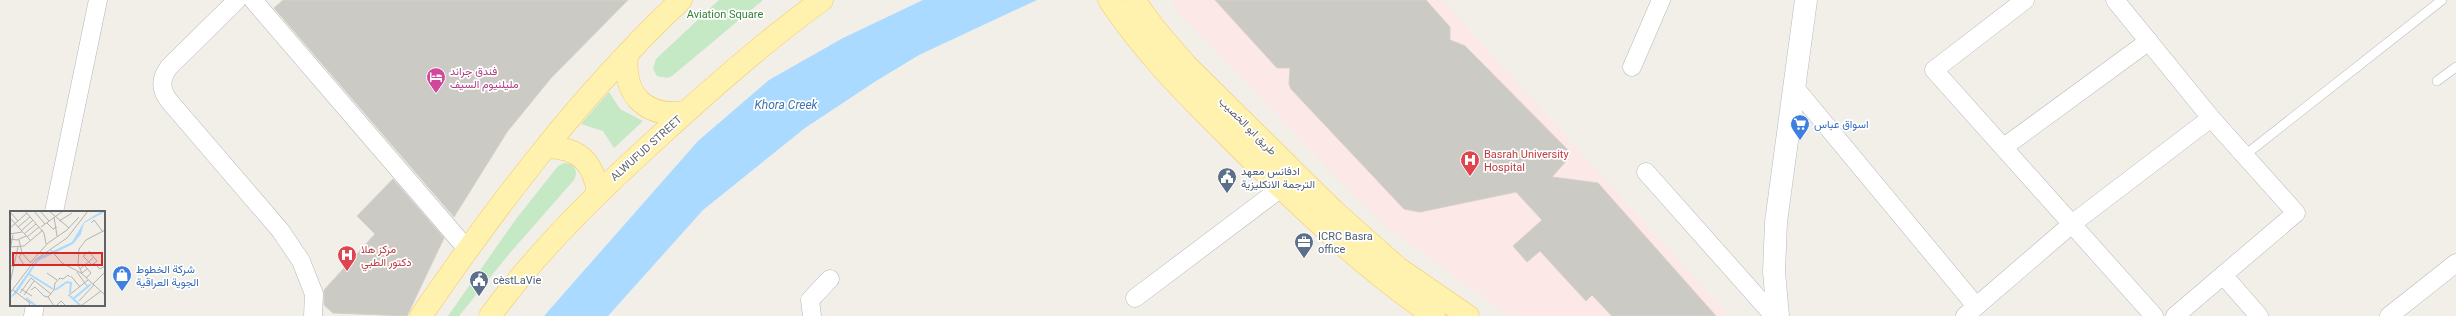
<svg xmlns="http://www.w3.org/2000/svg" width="2456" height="316" font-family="Roboto,Vazirmatn,sans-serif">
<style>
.medical{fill:#fce8e6}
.green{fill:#c5e8c5}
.water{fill:#aadaff}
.building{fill:#cccac5;stroke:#d6d1c6}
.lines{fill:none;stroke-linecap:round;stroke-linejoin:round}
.lane-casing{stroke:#b5b8bc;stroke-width:10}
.street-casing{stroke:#b5b8bc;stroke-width:19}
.secondary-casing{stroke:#b6babf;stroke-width:23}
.primary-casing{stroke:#f2c960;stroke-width:23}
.lane{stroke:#fff;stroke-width:9}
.street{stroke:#fff;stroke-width:18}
.secondary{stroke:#fff;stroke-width:22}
.primary{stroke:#fff2af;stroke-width:22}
.labels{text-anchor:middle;stroke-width:3.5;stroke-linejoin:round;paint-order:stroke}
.park-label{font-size:11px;fill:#348238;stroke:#fff}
.hotel-label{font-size:11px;fill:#b23c85;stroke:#fff;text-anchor:start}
.shop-label{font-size:11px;fill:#366cbe;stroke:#fff;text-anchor:start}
.street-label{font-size:11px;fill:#5f6368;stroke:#fff}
.health-label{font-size:11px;fill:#be3a42;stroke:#fff;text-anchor:start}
.service-label{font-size:11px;fill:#4e5e75;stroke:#fff;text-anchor:start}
.water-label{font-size:12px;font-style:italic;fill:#4174aa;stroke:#fff}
.inset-river{fill:none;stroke:#aadaff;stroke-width:2}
.inset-road{fill:none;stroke:#b3b3b1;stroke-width:1}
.view{fill:#d62828;fill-opacity:0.15;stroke:#d62828;stroke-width:2}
.inset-edge{fill:none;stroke:#5f6368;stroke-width:2}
</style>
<rect width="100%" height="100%" fill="#f1efe8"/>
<polygon class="medical" points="1171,0 1442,0 1729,316 1511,316 1504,312 1381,223 1178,12"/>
<g class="green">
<polygon points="719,0 763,0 672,76 667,78 657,76 653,69 656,59"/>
<polygon points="609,92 620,109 643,121 614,148 603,131 581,124"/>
<path d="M564,163C574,163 579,170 574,180L509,254L459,316H448L516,219L558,166Z"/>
</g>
<polygon class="water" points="923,0 1037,0 919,55 876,81 805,128 703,210 608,316 544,316 698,141 769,80 843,38"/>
<g class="building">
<polygon points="283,0 628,0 551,78 507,132 454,217 274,8"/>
<polygon points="1215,0 1426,0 1450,27 1450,40 1465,46 1567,149 1567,160 1552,177 1598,183 1716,316 1612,316 1592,295 1586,301 1540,251 1527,262 1513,246 1542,220 1516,192 1420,212 1404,209 1291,89 1289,84 1290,68 1277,68"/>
<polygon points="393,179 444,238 407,316 333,313 324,305 324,290 375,234 357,216"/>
</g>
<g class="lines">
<g class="lane-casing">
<g id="lane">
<polyline points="2437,81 2456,67"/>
<polyline points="2245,155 2442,0"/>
</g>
</g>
<g class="street-casing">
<g id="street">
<path d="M237,0L169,67C160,79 160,90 170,102L280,230L301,261L314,294L313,316"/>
<polyline points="253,0 467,249"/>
<polyline points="2025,0 1934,70 2154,316"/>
<polyline points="2115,0 2211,118 2296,213 2175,316"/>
<polyline points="1632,67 1661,0"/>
<polyline points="1796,89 1976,306"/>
<polyline points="2004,147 2149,41"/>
<polyline points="1646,172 1774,316"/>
<polyline points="54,212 98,0"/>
<polyline points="2223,275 2259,316"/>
<polyline points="1135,298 1281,188"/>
<polyline points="33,316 35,305"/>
<polyline points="812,316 810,300 830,279"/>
<polyline points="1965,316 2073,223 2211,118"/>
<polyline points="2389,316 2456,263"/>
</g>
</g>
<g class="secondary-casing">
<polyline id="secondary" points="1778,316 1774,272 1776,222 1806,0"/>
</g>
<g class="primary-casing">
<g id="primary">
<path d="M1109,0C1148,59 1198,106 1248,156C1307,213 1366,270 1434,316"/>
<polyline points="1134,0 1155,29 1185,64 1334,211 1398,268 1468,316"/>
<path d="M627,55C623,95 645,118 686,112"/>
<path d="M547,147C579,148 593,161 598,193"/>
<path d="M421,316C498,204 582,93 681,0"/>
<path d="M490,316C540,248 600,190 662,134C713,87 765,41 822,0"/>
</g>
</g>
<use href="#lane" class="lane"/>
<use href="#street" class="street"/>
<use href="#secondary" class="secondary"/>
<use href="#primary" class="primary"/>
</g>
<defs>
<g id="hotel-pin" transform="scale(1)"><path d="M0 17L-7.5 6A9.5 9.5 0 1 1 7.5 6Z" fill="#d1479c" stroke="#fff"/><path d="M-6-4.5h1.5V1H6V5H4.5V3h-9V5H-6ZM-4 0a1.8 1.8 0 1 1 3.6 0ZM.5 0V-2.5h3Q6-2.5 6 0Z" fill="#fff"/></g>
<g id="supermarket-pin" transform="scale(1)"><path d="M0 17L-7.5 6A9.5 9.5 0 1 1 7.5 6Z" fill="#3f7fe0" stroke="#fff"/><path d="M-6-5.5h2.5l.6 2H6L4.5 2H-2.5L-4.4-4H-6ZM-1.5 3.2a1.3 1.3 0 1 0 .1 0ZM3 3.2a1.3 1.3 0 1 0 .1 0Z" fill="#fff"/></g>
<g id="hospital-pin" transform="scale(1)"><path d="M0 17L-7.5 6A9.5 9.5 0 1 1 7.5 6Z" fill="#e0444e" stroke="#fff"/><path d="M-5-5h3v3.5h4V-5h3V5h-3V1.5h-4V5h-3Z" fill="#fff"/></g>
<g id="civic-pin" transform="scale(1)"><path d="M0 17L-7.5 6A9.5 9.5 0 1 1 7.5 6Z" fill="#5c6f8a" stroke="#fff"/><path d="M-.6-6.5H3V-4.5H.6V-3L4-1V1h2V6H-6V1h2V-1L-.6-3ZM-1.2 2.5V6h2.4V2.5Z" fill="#fff"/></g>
<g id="office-pin" transform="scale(1)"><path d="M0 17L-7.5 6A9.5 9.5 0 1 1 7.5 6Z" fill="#5c6f8a" stroke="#fff"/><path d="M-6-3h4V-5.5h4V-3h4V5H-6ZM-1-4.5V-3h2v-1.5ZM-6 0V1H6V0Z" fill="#fff"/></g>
<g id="shop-pin" transform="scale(1)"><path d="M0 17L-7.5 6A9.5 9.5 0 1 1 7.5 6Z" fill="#3f7fe0" stroke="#fff"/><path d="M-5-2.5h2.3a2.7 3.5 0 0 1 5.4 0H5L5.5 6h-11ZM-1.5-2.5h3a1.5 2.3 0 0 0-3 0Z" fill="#fff"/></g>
</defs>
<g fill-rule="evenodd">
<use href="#hotel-pin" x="436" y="77"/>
<use href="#supermarket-pin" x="1800" y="124"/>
<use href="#hospital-pin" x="1470" y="160"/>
<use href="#civic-pin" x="1227" y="177"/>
<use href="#office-pin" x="1304" y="242"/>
<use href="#hospital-pin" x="347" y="255"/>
<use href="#shop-pin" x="122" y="275"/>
<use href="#civic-pin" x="479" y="280"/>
</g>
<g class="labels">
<g class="park-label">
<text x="725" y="18">Aviation Square</text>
</g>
<g class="hotel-label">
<text x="450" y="75">فندق جراند<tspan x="450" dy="13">مليلنيوم السيف</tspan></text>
</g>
<g class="shop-label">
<text x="1814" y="128">اسواق عباس</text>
<text x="136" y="273">شركة الخطوط<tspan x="136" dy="13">الجوية العراقية</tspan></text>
</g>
<g class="street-label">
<text transform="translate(1248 126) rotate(45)" y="4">طريق ابو الخصيب</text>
<text transform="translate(646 148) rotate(-42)" y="4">ALWUFUD STREET</text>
</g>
<g class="health-label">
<text x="1484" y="158">Basrah University<tspan x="1484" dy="13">Hospital</tspan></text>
<text x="361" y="253">مركز هلا<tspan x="361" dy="13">دكتور الطبي</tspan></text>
</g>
<g class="service-label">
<text x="1241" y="175">ادفانس معهد<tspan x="1241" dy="13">الترجمة الانكليزية</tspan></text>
<text x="1318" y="240">ICRC Basra<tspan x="1318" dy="13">office</tspan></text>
<text x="493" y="284">cèstLaVie</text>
</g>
<g class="water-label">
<text x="786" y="109">Khora Creek</text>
</g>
</g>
<g transform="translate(10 211)">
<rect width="95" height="95" fill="#f1efe8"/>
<path d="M92,0L95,1L74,12L71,23L63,33L28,50L6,83L0,87L28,47L62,31L74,11Z" fill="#aadaff"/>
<path class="inset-river" d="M19,63L43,78M45,79L57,71L61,72L60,82M60,85L71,95M16,87L26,95M63,88L81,73"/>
<path class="inset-road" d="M15,0L34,22L36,33M24,0L35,13M30,0L39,10M39,0L59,17M0,1L8,10M44,6L47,25M0,7L21,30M49,10L62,2M37,12L43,18L47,16M81,12L84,9L93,21M8,16L20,6M31,16L53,0M0,17L17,2M11,20L23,9M0,23L12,21M14,23L26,13M17,26L29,16M0,28L7,29L16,25M9,29L12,42L20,51M0,36L14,35L33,19M40,38L52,52L71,62L95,84M0,39L3,24M79,41L87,50L82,54L73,45L80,40M12,42L9,46L14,54M20,52L38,32L57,19L69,6M84,52L90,58L95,55M74,54L81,62L76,67M0,55L18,54M70,58L83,47M77,58L72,62L68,54L69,38L76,29L95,19M67,61L77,75M37,62L47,69M61,65L70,76M0,72L8,36M83,73L95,61M11,78L22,85M3,79L20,92L19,95M21,79L25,76L34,85L38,86M0,82L25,49L57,27L78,0M10,82L21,67L41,83M14,84L24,70M58,85L78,69M69,90L84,74M72,94L91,80M44,95L38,86L44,79L45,72L50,67L53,68L58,64L60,66M46,95L51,90L56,95"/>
<path class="view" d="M3,42H92V54H3Z"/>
<rect width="95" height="95" class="inset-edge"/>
</g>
</svg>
